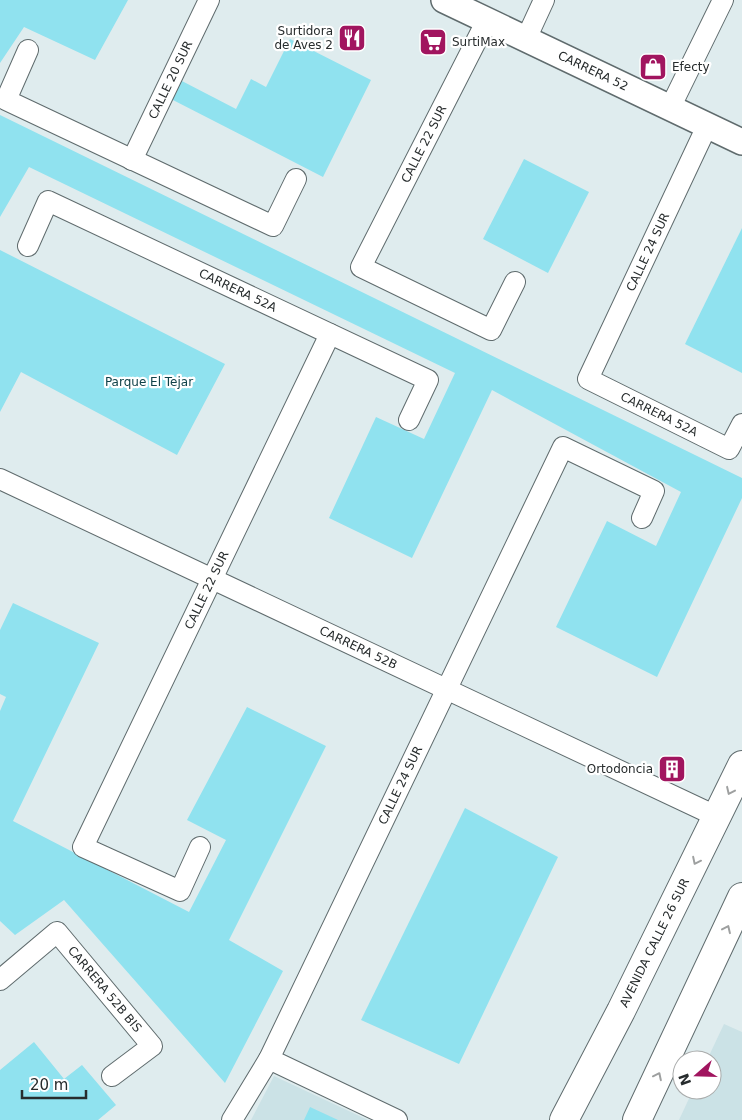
<svg xmlns="http://www.w3.org/2000/svg" width="742" height="1120" font-family="'DejaVu Sans',sans-serif">
<style>
.built{fill:#cbe2e6}
.green{fill:#90e2ef}
.lines{fill:none;stroke-linecap:round;stroke-linejoin:round}
.minor-casing{stroke:#5f6b6d;stroke-width:22}
.tertiary-casing{stroke:#5f6b6d;stroke-width:28}
.primary-casing{stroke:#5f6b6d;stroke-width:30}
.minor{stroke:#fff;stroke-width:20}
.tertiary{stroke:#fff;stroke-width:25}
.primary{stroke:#fff;stroke-width:28}
.oneway{stroke:#9ea0a0}
.labels{text-anchor:middle;stroke-width:4.5;stroke-linejoin:round;paint-order:stroke}
.poi-label{font-size:12px;fill:#272c2d;stroke:#fff;text-anchor:end}
.street-label{font-size:12px;fill:#272c2d;stroke:#fff}
.park-label{font-size:12px;fill:#104249;stroke:#fff}
</style>
<rect width="100%" height="100%" fill="#dfecee"/>
<g class="built">
<polygon points="724,1024 742,1032 742,1120 679,1120 693,1090 712,1090 712,1060 707,1060"/>
<polygon points="274,1076 368,1120 251,1120"/>
</g>
<g class="green">
<polygon points="0,0 128,0 95,60 24,27 0,63"/>
<polygon points="290,39 371,80 323,177 171,99 180,80 236,109 251,79 266,87"/>
<polygon points="0,115 742,478 742,498 657,677 556,627 607,521 656,546 681,492 492,390 412,558 329,518 376,417 424,439 455,373 29,167 0,217"/>
<polygon points="524,159 589,192 548,273 483,239"/>
<polygon points="742,228 742,373 685,344"/>
<polygon points="0,250 225,364 177,455 21,372 0,412"/>
<polygon points="13,603 99,643 13,821 189,912 226,840 187,820 247,707 326,746 229,940 283,971 225,1083 64,900 15,935 0,921 0,711 6,697 0,694 0,630"/>
<polygon points="465,808 558,857 459,1064 361,1020"/>
<polygon points="34,1042 64,1079 82,1065 116,1105 98,1120 0,1120 0,1070"/>
<polygon points="310,1107 338,1120 304,1120"/>
</g>
<g class="lines">
<g class="minor-casing">
<g id="minor">
<polyline points="487,20 361,267 491,330 515,282"/>
<polyline points="526,39 544,0"/>
<polyline points="28,50 6,100 273,226 296,179"/>
<polyline points="670,108 723,0"/>
<path id="s1" d="M707,126L588,379L729,449L742,424"/>
<path id="s2" d="M132,160L209,0"/>
<path id="s3" d="M28,246L48,201L428,380L409,420"/>
<path id="s4" d="M0,479L718,817"/>
<path id="s5" d="M200,847L180,891L83,847L330,334"/>
<path id="s6" d="M0,980L57,932L152,1046L112,1076"/>
<polyline points="269,1059 397,1120"/>
<path id="s7" d="M232,1120L269,1059L563,447L654,491L642,518"/>
</g>
</g>
<g class="tertiary-casing">
<g id="tertiary">
<path id="s8" d="M444,0L742,142"/>
</g>
</g>
<g class="primary-casing">
<g id="primary">
<path id="s9" d="M564,1120L621,1011L742,765"/>
<polyline points="637,1120 742,897"/>
</g>
</g>
<use href="#minor" class="minor"/>
<use href="#tertiary" class="tertiary"/>
<use href="#primary" class="primary"/>
</g>
<defs><path id="oneway-chevron" d="M-2-3.5L2.5 0L-2 3.5" fill="none" stroke-width="1.6" stroke-linecap="round" stroke-linejoin="round" transform="scale(1.25)"/></defs>
<g class="oneway">
<use href="#oneway-chevron" transform="translate(730 791) rotate(115)"/>
<use href="#oneway-chevron" transform="translate(696 861) rotate(116)"/>
<use href="#oneway-chevron" transform="translate(727 929) rotate(-65)"/>
<use href="#oneway-chevron" transform="translate(658 1076) rotate(-64)"/>
</g>
<defs>
<g id="restaurant-square" transform="scale(1.4375)"><rect x="-9" y="-9" width="18" height="18" rx="4" fill="#a1155f" stroke="#fff"/><path d="M-5-6h1v4h1v-4h1v4h1v-4h1v5L-1.5 .5V6h-2V.5L-5-1ZM5-6V6H3V1.5H1.5Q1.5-4 5-6Z" fill="#fff"/></g>
<g id="supermarket-square" transform="scale(1.4375)"><rect x="-9" y="-9" width="18" height="18" rx="4" fill="#a1155f" stroke="#fff"/><path d="M-6-5.5h2.5l.6 2H6L4.5 2H-2.5L-4.4-4H-6ZM-1.5 3.2a1.3 1.3 0 1 0 .1 0ZM3 3.2a1.3 1.3 0 1 0 .1 0Z" fill="#fff"/></g>
<g id="shop-square" transform="scale(1.4375)"><rect x="-9" y="-9" width="18" height="18" rx="4" fill="#a1155f" stroke="#fff"/><path d="M-5-2.5h2.3a2.7 3.5 0 0 1 5.4 0H5L5.5 6h-11ZM-1.5-2.5h3a1.5 2.3 0 0 0-3 0Z" fill="#fff"/></g>
<g id="building-square" transform="scale(1.4375)"><rect x="-9" y="-9" width="18" height="18" rx="4" fill="#a1155f" stroke="#fff"/><path d="M-4-6H4V6H1V3H-1V6H-4ZM-2.5-4.3h1.7v1.8h-1.7ZM.8-4.3h1.7v1.8H.8ZM-2.5-1h1.7V.8h-1.7ZM.8-1h1.7V.8H.8Z" fill="#fff"/></g>
</defs>
<g fill-rule="evenodd">
<use href="#restaurant-square" x="352" y="38"/>
<use href="#supermarket-square" x="433" y="42"/>
<use href="#shop-square" x="653" y="67"/>
<use href="#building-square" x="672" y="769"/>
</g>
<g class="labels">
<g class="poi-label">
<text x="333" y="35">Surtidora<tspan x="333" dy="14">de Aves 2</tspan></text>
<text x="452" y="46" text-anchor="start">SurtiMax</text>
<text x="672" y="71" text-anchor="start">Efecty</text>
<text x="653" y="773">Ortodoncia</text>
</g>
<g class="street-label">
<text dy="4" stroke="none"><textPath href="#s8" startOffset="165">CARRERA 52</textPath></text>
<text dy="4" stroke="none"><textPath href="#s2" startOffset="89">CALLE 20 SUR</textPath></text>
<text transform="translate(424 144) rotate(-63)" y="4">CALLE 22 SUR</text>
<text transform="translate(648 252) rotate(-65)" y="4">CALLE 24 SUR</text>
<text dy="4" stroke="none"><textPath href="#s3" startOffset="259">CARRERA 52A</textPath></text>
<text dy="4" stroke="none"><textPath href="#s1" startOffset="359">CARRERA 52A</textPath></text>
<text dy="4" stroke="none"><textPath href="#s5" startOffset="440">CALLE 22 SUR</textPath></text>
<text dy="4" stroke="none"><textPath href="#s4" startOffset="396">CARRERA 52B</textPath></text>
<text dy="4" stroke="none"><textPath href="#s7" startOffset="375">CALLE 24 SUR</textPath></text>
<text dy="4" stroke="none"><textPath href="#s9" startOffset="199">AVENIDA CALLE 26 SUR</textPath></text>
<text dy="4" stroke="none"><textPath href="#s6" startOffset="149">CARRERA 52B BIS</textPath></text>
</g>
<g class="park-label">
<text x="149" y="386">Parque El Tejar</text>
</g>
</g>
<g transform="translate(697 1075) rotate(250)"><circle r="24" fill="#ffffff" stroke="#a9abab"/>
<path d="M0-4L9 19L0 12L-9 19Z" fill="#a1155f"/>
<text y="-8" font-size="14" font-weight="bold" text-anchor="middle" fill="#272c2d">N</text>
</g>
<path d="M22 1090v8h64v-8" fill="none" stroke="#272c2d" stroke-width="2.5"/>
<text x="30" y="1090" font-size="15" fill="#272c2d" stroke="#ffffff" stroke-width="4" paint-order="stroke">20 m</text>
</svg>
